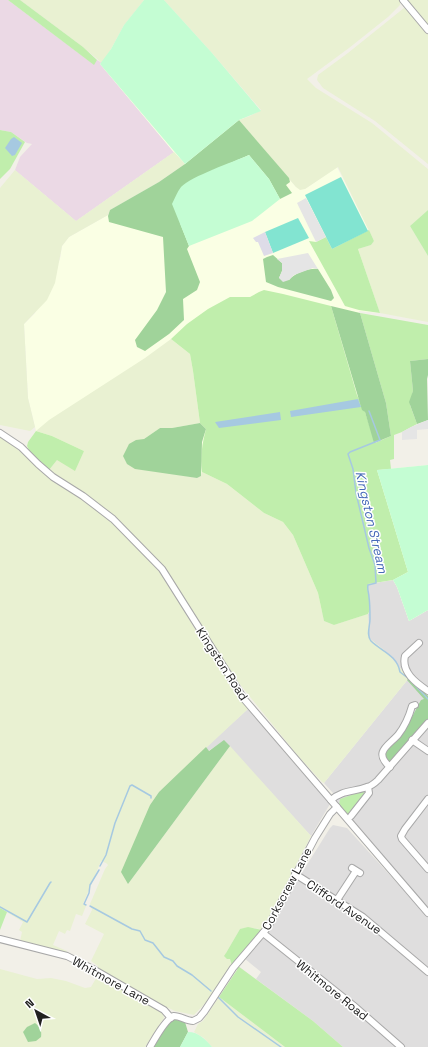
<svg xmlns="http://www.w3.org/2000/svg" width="428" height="1047" font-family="'Space Grotesk',sans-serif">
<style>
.residential{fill:#dfdede}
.industrial{fill:#ebd9e5}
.education{fill:#faffe4}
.farmland{fill:#e9f1d2}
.grass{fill:#c0eeac}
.forest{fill:#a0d39a}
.park{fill:#c4fdd3}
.pitch{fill:#82e4d1}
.parking{fill:#e5e5e5}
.plaza{fill:#dedce8}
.water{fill:#a6c9e1}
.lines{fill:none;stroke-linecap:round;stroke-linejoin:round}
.stream{stroke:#a6c9e1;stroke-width:1.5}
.minor-casing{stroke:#a8a8a8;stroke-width:8}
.minor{stroke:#fff;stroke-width:6}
.labels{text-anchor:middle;stroke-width:3;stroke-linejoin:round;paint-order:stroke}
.street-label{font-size:12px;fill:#212121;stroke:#fff}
.water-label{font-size:13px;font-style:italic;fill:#476ab8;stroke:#fff}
</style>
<rect width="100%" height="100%" fill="#f2f0e8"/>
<g class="residential">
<polygon points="393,580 397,587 409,621 428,610 428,907 377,851 338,805 333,793 324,783 409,678 384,650 369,638 368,614 370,610 368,584"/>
<polygon points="249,708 281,748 330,804 311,836 224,741 208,751 206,747"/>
<polygon points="333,825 347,828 428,917 428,1047 343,1047 313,1021 256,979 261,972 244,958 278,911 330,828"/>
</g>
<polygon class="industrial" points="0,0 8,0 93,64 97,60 102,63 101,65 174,152 76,221 15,170 20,157 32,144 27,143 11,132 0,130"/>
<polygon class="education" points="144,0 164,0 267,153 296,187 305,189 337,167 374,241 359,249 380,313 359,311 361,320 377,470 428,465 428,610 409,621 397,587 393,580 368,584 370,610 368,614 334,625 202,473 201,476 28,449 27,446 28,442 36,431 28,398 24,324 35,313 60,259 62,246 69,237 170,180 186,167 100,64"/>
<g class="farmland">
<polygon points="20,0 144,0 124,25 111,49 102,63 83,47"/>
<polygon points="164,0 400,0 400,5 388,17 349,48 307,79 316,88 372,123 428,169 428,210 410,226 428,256 428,322 380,313 358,249 371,245 374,241 338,167 305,189 300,190 296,187 239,120 250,116 261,110 212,53"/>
<polygon points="406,0 428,0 428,27"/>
<polygon points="404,8 408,9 428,33 428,164 375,121 323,88 317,80 318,75 348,53"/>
<polygon points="174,152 185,164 159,182 110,210 108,215 69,237 62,246 55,283 47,300 24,324 28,398 35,427 30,431 0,425 0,188 15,170 76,221"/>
<polygon points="171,339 190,354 193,371 200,423 172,428 160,428 144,439 173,474 197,478 201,476 202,472 227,484 264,513 283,522 293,535 318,593 324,621 334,625 368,614 369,638 384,650 409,678 324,783 322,782 298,756 234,677 164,568 150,552 99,504 49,470 57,460 84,451 52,436 36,431 49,420 145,358"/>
<polygon points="0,436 12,444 38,468 53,480 77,494 106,516 148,557 164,576 193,626 249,708 159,792 150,805 128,884 230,746 311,836 266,924 262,930 255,928 240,929 226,953 230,959 232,966 213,995 194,1015 175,1011 149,999 136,990 98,968 98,966 91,961 104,934 85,924 92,910 90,904 105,869 108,865 106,863 101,861 99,866 83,904 86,906 82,916 76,914 70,931 67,930 65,934 59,931 53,945 67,951 66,953 20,941 22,932 19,930 23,922 0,908"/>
<polygon points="0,969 37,979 51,978 66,981 85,988 91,987 98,975 160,1011 163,1014 164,1018 145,1047 0,1047"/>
<polygon points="219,997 285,1047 212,1047 204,1038 194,1032 198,1024 203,1021"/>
</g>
<g class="grass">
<polygon points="8,0 20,0 83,47 97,60 94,65"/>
<polygon points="0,130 11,132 25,142 10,169 0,179"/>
<polygon points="428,210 428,256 410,226"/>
<polygon points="369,230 374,241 371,245 358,249 380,313 359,310 345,306 309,241 316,242 326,237 332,249"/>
<path d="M264,290L283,294L331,306L357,395L365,412L375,443L391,436L386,403L360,313L428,325V359L410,361L413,391L410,405L417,424L402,432L394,435V459L390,460L391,469L377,470L408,572L393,580L368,584L370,610L368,614L334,625L324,621L318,593L293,535L283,522L264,513L227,484L202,472C200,458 202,444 206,429L200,423L193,371L190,354L171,339L187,324L208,309L230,297H250L259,292Z"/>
<polygon points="36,431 52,436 84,451 75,471 57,460 49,470 30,452 27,446 28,442"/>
<polygon points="360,792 364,792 365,796 347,816 339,806 340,799"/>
<polygon points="0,908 7,912 0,930"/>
<polygon points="248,927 262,930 232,966 230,959 227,959 224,956 226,953 240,929"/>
<polygon points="238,966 313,1021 343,1047 285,1047 219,997 237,970"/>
</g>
<g class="forest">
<polygon points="239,120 289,178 290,182 286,185 292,193 280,199 269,179 249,155 196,178 182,187 180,223 189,246 187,249 200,282 197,290 183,299 184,320 169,334 145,351 137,347 135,340 157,310 166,292 163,237 109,222 108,216 110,210 159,182 185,164"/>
<path d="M273,255L282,263V271L279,278L289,280C295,273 309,268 318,269L331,290L334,298L331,301L278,287L266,282L263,259L267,257Z"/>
<polygon points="331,306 360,313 386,403 391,436 374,443 365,412 362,410"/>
<polygon points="428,359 428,375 427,379 428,420 417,424 409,402 413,391 410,361"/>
<polygon points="200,423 206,429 202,442 201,476 197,478 135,469 127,464 123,456 129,444 136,440 144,439 160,428 172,428"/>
<polygon points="409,678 428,696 428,720 389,763 386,760 385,754 387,748 405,730 421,700 424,699 407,680"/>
<polygon points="224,740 230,746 128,884 121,872 150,805 159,792 206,747 209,751"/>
<polygon points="173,1019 185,1022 188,1032 180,1047 153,1047 169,1021"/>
<path d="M35,1023C40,1027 42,1031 41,1037L36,1041L28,1042L23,1032L27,1027Z"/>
</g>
<g class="park">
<polygon points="144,0 164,0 212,53 261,111 239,120 185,164 100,64 111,49 124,25"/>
<path d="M249,155L269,179L280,199L252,221L189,246L172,204C175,198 177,192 181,187C192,176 233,162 249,155Z"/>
<polygon points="428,465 428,610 409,621 397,587 393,580 408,572 377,470"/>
<path d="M188,1032C199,1032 206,1040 212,1047H180Z"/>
</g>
<g class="pitch">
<polygon points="341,177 368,231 332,249 305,195"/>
<polygon points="298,218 309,238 273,253 265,232"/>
</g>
<g class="parking">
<polygon points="306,198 326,237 316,242 297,203"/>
<polygon points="308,253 318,269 313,268 294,275 289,280 283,282 279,278 282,271 282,263 277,259"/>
<polygon points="428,420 428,429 417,430 417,439 402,440 402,432 411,427"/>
</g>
<polygon class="plaza" points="265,232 273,253 264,256 258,242 256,242 253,238"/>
<g class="water">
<polygon points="14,137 22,143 15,155 12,156 5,148 11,139"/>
<polygon points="358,399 361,407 291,417 290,411"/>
<polygon points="280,412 281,420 219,428 215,422"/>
</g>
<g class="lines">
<g class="stream">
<path d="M369,411L380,440L350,452L348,454L353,469L356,493L369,548L375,565L376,583L368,585C367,590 369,593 369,597C370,604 370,612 370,619C370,626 366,635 371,641C381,651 397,655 400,672L409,679L428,699"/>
<polyline points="100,866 106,855 115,823 130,786 132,785 151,796 151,798"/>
<polyline points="86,905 84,904 89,893 90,885 99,870"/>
<polyline points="90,906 132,929 140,931 145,940 153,943 164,957 173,961 177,966 192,975 211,991"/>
<polyline points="0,907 27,922 50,883 51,882"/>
<polyline points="217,996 238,1017 281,1047"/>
</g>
<g class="minor-casing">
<g id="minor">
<polyline points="403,0 428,30"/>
<polyline points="0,433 21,447 38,464 53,477 83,496 113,519 162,569 244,699 428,913"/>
<path d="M419,643L405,656C401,672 416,683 428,691"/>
<polyline points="412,740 428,751"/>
<path d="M390,767C373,752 388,746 398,735C405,726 409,717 412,706L415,705"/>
<polyline points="428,799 405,829 401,836 402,839 428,869"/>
<path d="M331,800C342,790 354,792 367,787C371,786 375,783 378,780L428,723"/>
<polyline points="351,816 369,793 368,787"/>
<polyline points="352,868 360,873"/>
<polyline points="295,874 363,917 428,972"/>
<polyline points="337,900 356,871"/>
<polyline points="263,933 353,1005 401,1047"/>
<polyline points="0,939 67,956 93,969 164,1010 171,1018"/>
<path d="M150,1047C154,1040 166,1018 174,1016C180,1016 187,1021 193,1021L199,1018L204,1012L233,968L268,927L315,838L330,814L337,807"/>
</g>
</g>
<use href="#minor" class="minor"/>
</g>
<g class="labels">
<g class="street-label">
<text transform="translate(222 664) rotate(57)" y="4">Kingston Road</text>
<text transform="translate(287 889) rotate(-62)" y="4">Corkscrew Lane</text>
<text transform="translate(344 907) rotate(34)" y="4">Clifford Avenue</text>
<text transform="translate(111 981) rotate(29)" y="4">Whitmore Lane</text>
<text transform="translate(332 990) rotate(39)" y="4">Whitmore Road</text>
</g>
<g class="water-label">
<text transform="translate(372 522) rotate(77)" y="5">Kingston Stream</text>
</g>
</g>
<g transform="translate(36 1011) rotate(320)" stroke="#ffffff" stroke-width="3" paint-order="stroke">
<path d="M0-3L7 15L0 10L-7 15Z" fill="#212121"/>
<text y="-6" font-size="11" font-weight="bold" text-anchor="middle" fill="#212121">N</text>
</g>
</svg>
